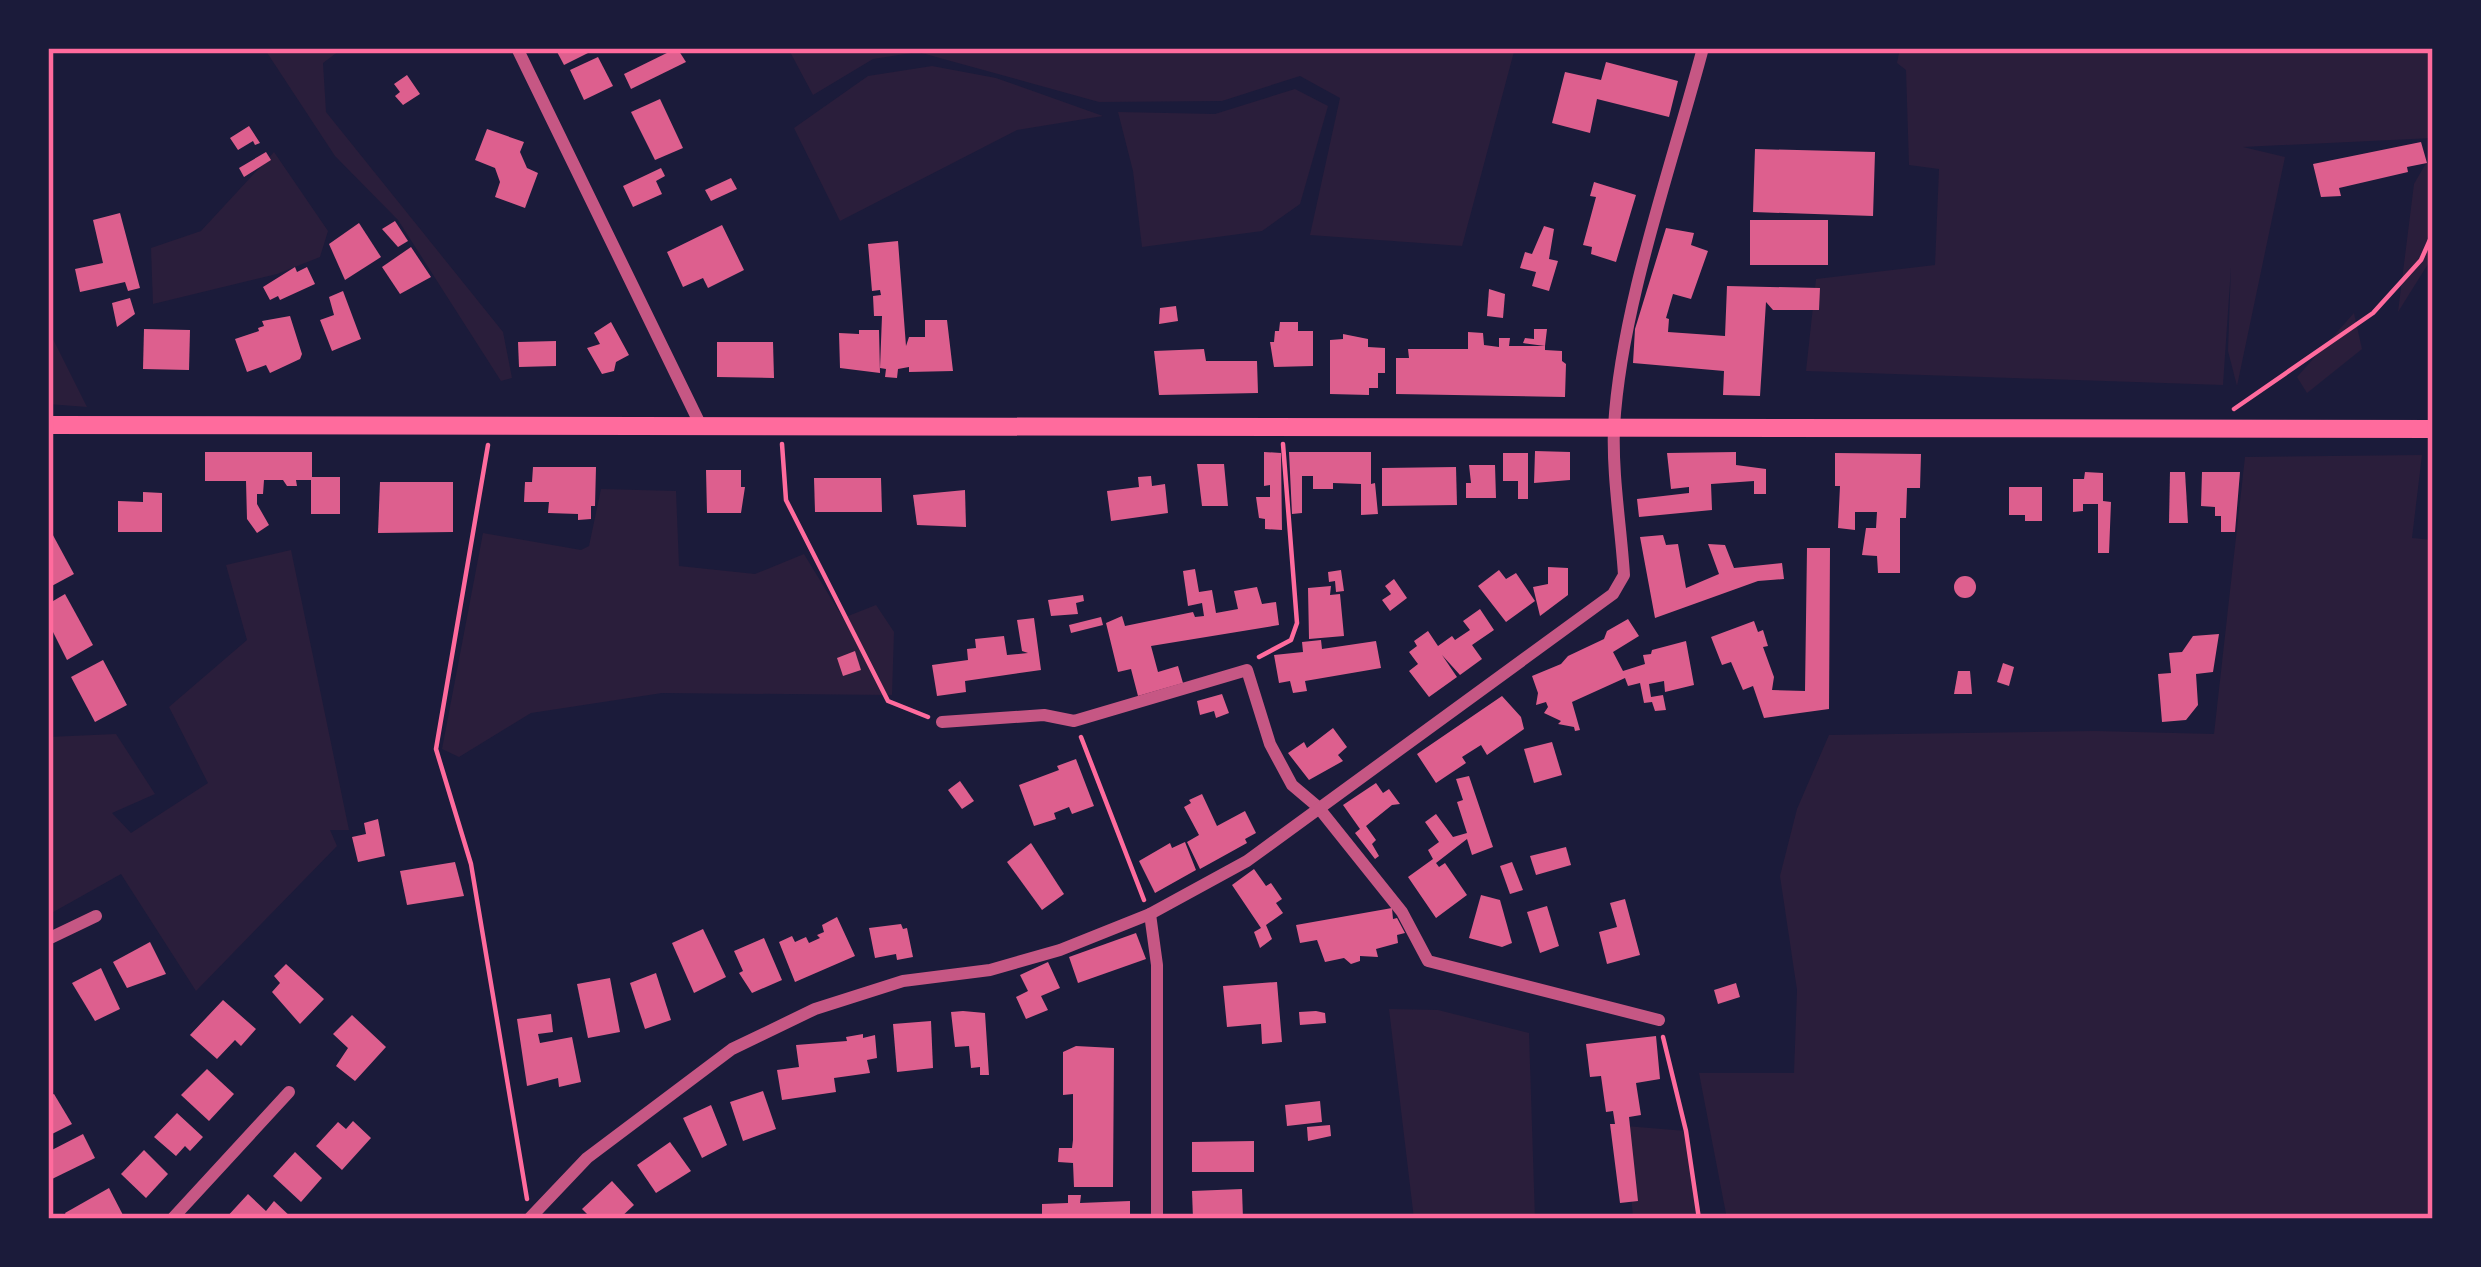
<svg xmlns="http://www.w3.org/2000/svg" width="2481" height="1267" font-family="'DejaVu Sans',sans-serif">
<style>
.green{fill:#2a1e3b}
.building{fill:#dd5f8e}
.lines{fill:none;stroke-linecap:round;stroke-linejoin:round}
.path{stroke:#ff6b9d;stroke-width:4.5}
.minor{stroke:#c65784;stroke-width:12}
.secondary{stroke:#ff6b9d;stroke-width:18}
.neatline{fill:none;stroke:#ff6b9d;stroke-width:4.5}
</style>
<rect width="100%" height="100%" fill="#1b1b3a"/>
<g class="green">
<polygon points="264,48 343,48 323,63 326,112 503,332 512,378 501,381 398,220 335,156"/>
<polygon points="788,48 1515,48 1462,246 1310,235 1340,98 1300,76 1222,101 1099,102 918,52 873,59 813,95"/>
<polygon points="1900,48 2433,48 2433,138 2243,147 2285,157 2237,386 2228,351 2231,267 2223,385 1806,371 1816,279 1935,265 1939,169 1909,165 1906,70 1897,63"/>
<polygon points="932,66 996,78 1103,116 1017,130 840,221 794,128 868,76"/>
<polygon points="1295,89 1328,106 1300,204 1262,231 1142,247 1133,171 1118,112 1215,114"/>
<polygon points="2433,151 2433,256 2398,312 2414,184"/>
<polygon points="274,152 328,231 320,257 277,274 153,304 151,248 201,231"/>
<polygon points="2354,313 2362,349 2307,393 2297,377"/>
<polygon points="48,329 87,407 48,404"/>
<polygon points="2422,455 2412,538 2433,540 2433,1219 1727,1219 1699,1073 1794,1073 1797,990 1780,876 1797,809 1829,735 2095,731 2214,734 2245,457"/>
<polygon points="601,489 676,491 679,566 755,574 804,554 843,618 876,605 894,632 892,695 662,693 531,713 459,757 442,749 483,533 581,550 589,546"/>
<polygon points="291,550 349,830 330,830 337,846 196,991 121,874 48,915 48,737 116,734 155,794 112,813 131,833 208,783 169,707 247,640 226,565"/>
<polygon points="1389,1009 1438,1010 1529,1033 1535,1219 1414,1219"/>
<polygon points="1626,1126 1686,1131 1699,1219 1633,1219"/>
</g>
<g class="building">
<polygon points="555,48 598,48 564,65"/>
<polygon points="677,48 686,62 631,89 624,74"/>
<polygon points="598,57 613,86 584,100 570,70"/>
<polygon points="1606,62 1678,81 1669,117 1597,99 1590,133 1552,123 1565,72 1601,80"/>
<polygon points="407,75 420,94 403,105 395,96 400,92 394,84"/>
<polygon points="660,99 683,148 655,160 631,112"/>
<polygon points="249,126 260,143 255,145 253,141 238,150 230,138"/>
<polygon points="487,129 524,142 520,152 527,168 538,173 525,208 495,197 500,182 495,168 475,160"/>
<polygon points="2421,142 2427,163 2407,167 2408,172 2339,188 2341,196 2321,197 2313,164"/>
<polygon points="1755,149 1875,152 1873,216 1753,212"/>
<polygon points="266,152 271,160 244,177 239,168"/>
<polygon points="661,168 665,176 656,181 662,194 633,207 623,186"/>
<polygon points="731,178 737,189 711,201 705,190"/>
<polygon points="1594,182 1636,195 1616,262 1591,254 1592,247 1583,245 1596,197 1590,196"/>
<polygon points="120,213 140,288 128,291 125,282 80,292 75,269 103,263 93,220"/>
<rect x="1750" y="220" width="78" height="45"/>
<polygon points="395,221 408,241 398,247 382,229"/>
<polygon points="359,223 381,257 345,280 329,244"/>
<polygon points="722,225 744,270 708,288 703,278 683,287 667,252"/>
<polygon points="1544,226 1554,229 1549,259 1558,261 1549,291 1532,286 1536,272 1520,268 1525,252 1532,254"/>
<polygon points="1666,228 1694,233 1691,245 1708,251 1691,299 1673,294 1666,318 1669,319 1668,332 1725,336 1727,286 1820,288 1819,310 1773,310 1766,302 1760,396 1723,395 1724,371 1633,363 1635,329"/>
<polygon points="898,241 906,346 909,337 925,337 925,320 947,320 953,371 909,372 909,367 898,369 897,378 885,377 886,369 880,368 882,316 874,316 873,296 881,295 880,290 872,291 868,244"/>
<polygon points="411,247 431,277 400,294 382,267"/>
<polygon points="295,267 297,272 307,267 315,284 280,300 278,296 270,300 263,287"/>
<polygon points="1489,289 1505,294 1503,318 1487,316"/>
<polygon points="343,291 361,339 332,351 320,320 334,315 329,297"/>
<polygon points="130,298 135,314 117,327 112,303"/>
<polygon points="1176,306 1178,321 1159,324 1160,308"/>
<polygon points="290,316 302,354 300,359 270,373 266,365 247,372 235,339 259,331 258,328 264,326 262,321"/>
<polygon points="611,322 629,355 616,362 614,371 602,374 587,348 600,344 594,333"/>
<polygon points="1280,322 1298,322 1298,331 1313,331 1313,366 1274,367 1270,342 1274,342 1275,331 1279,331"/>
<polygon points="144,329 190,330 189,370 143,369"/>
<polygon points="1534,329 1547,329 1545,346 1545,350 1562,351 1562,361 1566,364 1565,397 1396,394 1396,358 1409,358 1408,349 1468,349 1468,332 1483,333 1484,345 1499,347 1499,338 1510,338 1509,346 1545,346 1523,343 1525,338 1534,339"/>
<polygon points="859,330 879,330 880,373 840,368 839,333 859,334"/>
<polygon points="1343,334 1368,339 1368,347 1385,348 1385,373 1378,373 1378,388 1369,388 1369,395 1330,394 1330,340 1343,339"/>
<polygon points="556,341 556,366 519,367 518,342"/>
<polygon points="717,342 773,342 774,378 717,377"/>
<polygon points="1204,349 1206,361 1257,361 1258,393 1159,395 1154,351"/>
<polygon points="1535,451 1570,452 1570,480 1534,483"/>
<polygon points="205,452 312,452 312,477 340,477 340,514 311,514 311,480 296,480 297,486 287,486 283,480 264,480 263,494 257,494 257,504 269,525 257,533 247,519 246,481 205,481"/>
<polygon points="1264,452 1281,453 1282,530 1265,529 1265,519 1259,518 1256,497 1270,497 1270,485 1264,486"/>
<polygon points="1289,452 1371,452 1371,484 1375,483 1378,514 1361,515 1361,484 1333,483 1333,489 1313,489 1313,476 1302,476 1302,513 1292,514"/>
<polygon points="1736,452 1736,465 1766,469 1766,494 1754,494 1754,481 1711,484 1712,510 1639,517 1637,499 1689,493 1689,487 1671,489 1667,453"/>
<polygon points="1503,453 1528,453 1528,499 1518,499 1518,481 1503,481"/>
<polygon points="1835,453 1921,454 1920,488 1907,488 1906,518 1900,518 1900,573 1878,573 1877,556 1862,555 1866,528 1876,528 1877,512 1855,512 1855,530 1838,528 1840,486 1835,486"/>
<polygon points="1197,464 1224,464 1228,506 1202,506"/>
<polygon points="1469,465 1495,465 1496,498 1466,498 1466,483 1471,483"/>
<polygon points="533,467 596,467 595,506 591,506 591,519 578,520 578,514 548,513 549,502 524,502 525,482 532,482"/>
<polygon points="1456,467 1457,505 1382,506 1382,468"/>
<polygon points="706,470 741,470 741,487 745,487 741,513 707,513"/>
<polygon points="2085,472 2103,473 2103,501 2111,502 2109,553 2098,553 2098,504 2083,504 2083,511 2073,512 2073,479 2084,479"/>
<polygon points="2170,472 2185,472 2188,523 2169,523"/>
<polygon points="2202,472 2240,472 2235,532 2221,532 2221,516 2215,516 2215,507 2201,506"/>
<polygon points="1151,476 1152,486 1165,484 1168,513 1111,521 1107,491 1139,487 1138,477"/>
<polygon points="814,478 881,478 882,512 815,512"/>
<polygon points="380,482 453,482 453,532 378,533"/>
<polygon points="2009,487 2042,487 2042,521 2025,521 2025,515 2009,515"/>
<polygon points="965,490 966,527 917,525 913,495"/>
<polygon points="143,492 162,493 162,532 118,532 118,501 143,502"/>
<polygon points="48,526 74,574 48,588"/>
<polygon points="1663,535 1666,545 1678,544 1686,588 1719,574 1708,544 1725,545 1734,568 1782,563 1784,579 1758,581 1655,618 1640,537"/>
<polygon points="1807,548 1830,548 1829,709 1764,718 1753,686 1743,690 1731,662 1722,665 1711,637 1754,621 1758,632 1763,630 1768,646 1763,647 1774,677 1772,690 1805,691"/>
<polygon points="1548,567 1568,568 1568,595 1540,616 1533,587 1548,584"/>
<polygon points="1195,569 1199,592 1212,590 1216,613 1238,609 1234,591 1257,587 1262,604 1276,602 1279,625 1151,646 1158,672 1178,666 1183,683 1138,696 1131,669 1118,672 1106,623 1122,616 1125,626 1193,612 1195,617 1204,616 1202,603 1188,606 1183,571"/>
<polygon points="1341,570 1344,591 1336,592 1335,581 1329,582 1328,572"/>
<polygon points="1499,570 1506,579 1516,573 1535,601 1506,622 1478,586"/>
<circle cx="1965" cy="587" r="11"/>
<polygon points="1394,579 1407,598 1390,611 1382,600 1391,594 1385,586"/>
<polygon points="1331,586 1330,595 1340,594 1344,636 1309,639 1308,588"/>
<polygon points="65,594 93,645 67,660 48,622 48,604"/>
<polygon points="1083,595 1084,601 1076,603 1078,614 1051,616 1048,600"/>
<polygon points="1480,609 1494,630 1472,645 1482,659 1460,675 1442,655 1457,677 1429,697 1409,671 1418,664 1409,652 1417,646 1414,641 1428,631 1438,646 1452,636 1455,640 1470,630 1463,621"/>
<polygon points="1101,617 1103,625 1071,633 1069,625"/>
<polygon points="1034,618 1041,670 965,681 966,692 937,696 932,665 968,660 967,649 976,648 975,639 1004,636 1007,655 1028,653 1022,651 1017,620"/>
<polygon points="1628,619 1639,636 1613,652 1623,671 1645,664 1643,655 1651,654 1652,650 1686,641 1694,685 1665,692 1664,681 1649,684 1651,697 1663,695 1666,710 1655,711 1652,702 1644,703 1640,683 1628,686 1625,678 1572,702 1580,730 1575,731 1574,727 1558,724 1561,721 1544,713 1548,707 1546,702 1536,705 1538,693 1532,676 1561,664 1568,656 1604,639 1607,631"/>
<polygon points="2219,634 2213,672 2196,674 2198,705 2186,720 2162,722 2158,674 2171,673 2169,653 2182,652 2193,636"/>
<polygon points="1321,640 1322,649 1376,641 1381,668 1305,681 1307,691 1293,693 1290,681 1279,683 1274,655 1303,652 1302,642"/>
<polygon points="855,651 861,670 843,676 837,658"/>
<polygon points="103,660 127,705 95,722 71,677"/>
<polygon points="2003,663 2014,667 2009,686 1997,682"/>
<polygon points="1958,671 1970,671 1972,694 1954,694"/>
<polygon points="1222,694 1229,713 1216,718 1214,711 1200,715 1197,701"/>
<polygon points="1502,696 1521,717 1524,729 1487,755 1481,745 1462,757 1466,763 1436,783 1417,754"/>
<polygon points="1333,728 1347,747 1338,755 1343,761 1309,780 1288,753 1304,742 1307,748"/>
<polygon points="1552,742 1562,775 1534,783 1524,749"/>
<polygon points="1076,759 1094,806 1072,814 1069,807 1054,813 1056,819 1034,826 1019,785 1059,770 1057,766"/>
<polygon points="1469,776 1493,847 1472,855 1467,839 1436,863 1439,867 1445,863 1467,895 1436,918 1408,877 1433,859 1428,850 1439,842 1425,822 1436,814 1453,837 1467,833 1457,802 1463,800 1456,779"/>
<polygon points="960,781 974,801 962,809 948,790"/>
<polygon points="1376,783 1383,793 1389,789 1400,804 1392,805 1366,826 1376,840 1372,844 1379,856 1375,859 1355,833 1360,829 1343,805"/>
<polygon points="1202,794 1217,826 1245,811 1256,833 1245,839 1247,843 1200,869 1187,842 1199,835 1184,807 1191,803 1189,800"/>
<polygon points="378,819 385,856 358,862 352,837 366,834 364,823"/>
<polygon points="1185,842 1196,870 1155,893 1139,861 1170,843 1172,848"/>
<polygon points="1031,843 1064,894 1042,910 1007,862"/>
<polygon points="1566,847 1571,865 1536,875 1530,856"/>
<polygon points="455,862 464,896 407,905 400,871"/>
<polygon points="1512,862 1523,890 1510,894 1500,866"/>
<polygon points="1254,869 1266,886 1271,883 1282,899 1276,903 1283,913 1266,925 1272,939 1260,948 1254,932 1261,928 1232,885"/>
<polygon points="1481,895 1500,900 1512,943 1502,947 1469,938"/>
<polygon points="1625,899 1640,955 1607,964 1599,932 1617,927 1610,903"/>
<polygon points="1547,906 1559,946 1540,953 1527,912"/>
<polygon points="1392,908 1393,919 1397,918 1405,933 1397,935 1398,943 1376,949 1378,957 1360,956 1360,961 1351,964 1344,958 1325,962 1317,940 1300,943 1296,925"/>
<polygon points="837,917 855,956 795,982 779,942 792,936 795,942 806,937 809,943 820,938 817,935 824,932 822,925"/>
<polygon points="901,924 903,929 907,928 913,957 897,960 896,954 875,958 869,928"/>
<polygon points="703,929 726,977 694,993 672,943"/>
<polygon points="1136,933 1146,959 1078,983 1069,957"/>
<polygon points="764,938 782,980 752,993 739,973 743,971 734,951"/>
<polygon points="150,942 166,974 127,988 113,962"/>
<polygon points="1048,962 1060,988 1041,996 1048,1010 1026,1019 1016,997 1028,991 1020,975"/>
<polygon points="286,964 324,999 300,1024 272,992 280,983 274,976"/>
<polygon points="101,968 120,1009 95,1021 72,983"/>
<polygon points="656,973 671,1020 645,1029 630,983"/>
<polygon points="610,978 620,1032 588,1038 577,984"/>
<polygon points="1277,982 1282,1042 1262,1044 1261,1024 1227,1027 1223,986"/>
<polygon points="1736,983 1740,997 1718,1004 1714,990"/>
<polygon points="223,1000 256,1029 241,1046 235,1040 217,1059 190,1035"/>
<polygon points="963,1011 985,1013 989,1075 980,1075 980,1067 971,1068 969,1046 955,1047 951,1012"/>
<polygon points="1316,1011 1325,1013 1326,1023 1300,1025 1299,1012"/>
<polygon points="551,1014 553,1032 538,1034 540,1043 572,1037 581,1082 559,1087 558,1078 527,1086 517,1019"/>
<polygon points="352,1015 386,1047 355,1081 336,1066 348,1048 333,1034"/>
<polygon points="931,1021 933,1068 897,1072 893,1024"/>
<polygon points="863,1034 863,1038 875,1035 877,1058 867,1060 870,1073 834,1078 836,1092 782,1100 777,1070 799,1067 796,1045 847,1041 846,1037"/>
<polygon points="1656,1036 1660,1079 1636,1083 1641,1115 1629,1117 1638,1201 1620,1203 1610,1124 1615,1124 1613,1111 1606,1112 1601,1076 1590,1077 1586,1044"/>
<polygon points="1076,1046 1114,1048 1113,1187 1074,1187 1073,1163 1058,1162 1059,1148 1072,1148 1073,1140 1073,1094 1063,1095 1063,1052"/>
<polygon points="207,1069 234,1094 209,1121 181,1095"/>
<polygon points="763,1091 776,1129 743,1141 730,1102"/>
<polygon points="54,1094 72,1124 48,1136 48,1096"/>
<polygon points="1320,1101 1322,1122 1287,1126 1285,1105"/>
<polygon points="711,1105 727,1145 702,1158 683,1118"/>
<polygon points="177,1113 203,1137 190,1151 185,1146 176,1156 154,1137"/>
<polygon points="353,1121 371,1138 342,1170 316,1146 338,1122 346,1129"/>
<polygon points="1330,1125 1331,1136 1308,1141 1307,1127"/>
<polygon points="83,1134 95,1158 50,1180 48,1152"/>
<polygon points="1254,1141 1254,1172 1192,1172 1192,1142"/>
<polygon points="670,1142 691,1171 656,1193 637,1165"/>
<polygon points="144,1150 168,1174 146,1198 121,1174"/>
<polygon points="295,1152 322,1178 301,1202 273,1176"/>
<polygon points="612,1181 634,1205 619,1219 592,1219 582,1209"/>
<polygon points="109,1188 124,1217 68,1219 65,1213"/>
<polygon points="1242,1189 1243,1219 1193,1219 1192,1191"/>
<polygon points="248,1194 266,1211 274,1201 293,1219 225,1219"/>
<polygon points="1068,1195 1081,1195 1080,1203 1130,1201 1130,1219 1087,1219 1087,1215 1042,1219 1042,1204 1068,1203"/>
</g>
<g class="lines">
<g class="path">
<polyline points="2234,409 2373,313 2421,260 2433,233"/>
<polyline points="782,444 786,500 888,701 928,717"/>
<polyline points="488,445 436,749 471,864 527,1199"/>
<polyline points="1259,657 1291,640 1297,623 1283,444"/>
<polyline points="1081,737 1144,900"/>
<polyline points="1663,1037 1686,1131 1699,1219"/>
</g>
<g class="minor">
<polyline points="517,48 701,426"/>
<polyline points="942,722 1044,715 1074,721 1247,670 1270,744 1292,785 1318,807 1402,912 1428,961 1659,1020"/>
<polyline points="1150,914 1157,965 1157,1219"/>
<polyline points="48,939 96,916"/>
<polyline points="172,1219 289,1092"/>
<path d="M529,1219L587,1158L732,1049L815,1009L903,981L990,970L1060,950L1150,914L1247,861L1613,594L1624,575C1621,527 1612,475 1614,427C1621,307 1672,165 1703,48"/>
</g>
<polyline class="secondary" points="48,425 2433,429"/>
</g>
<rect width="2481" height="1267" fill="none" stroke="#1b1b3a" stroke-width="102"/>
<rect x="51" y="51" width="2379" height="1165" class="neatline"/>
</svg>
